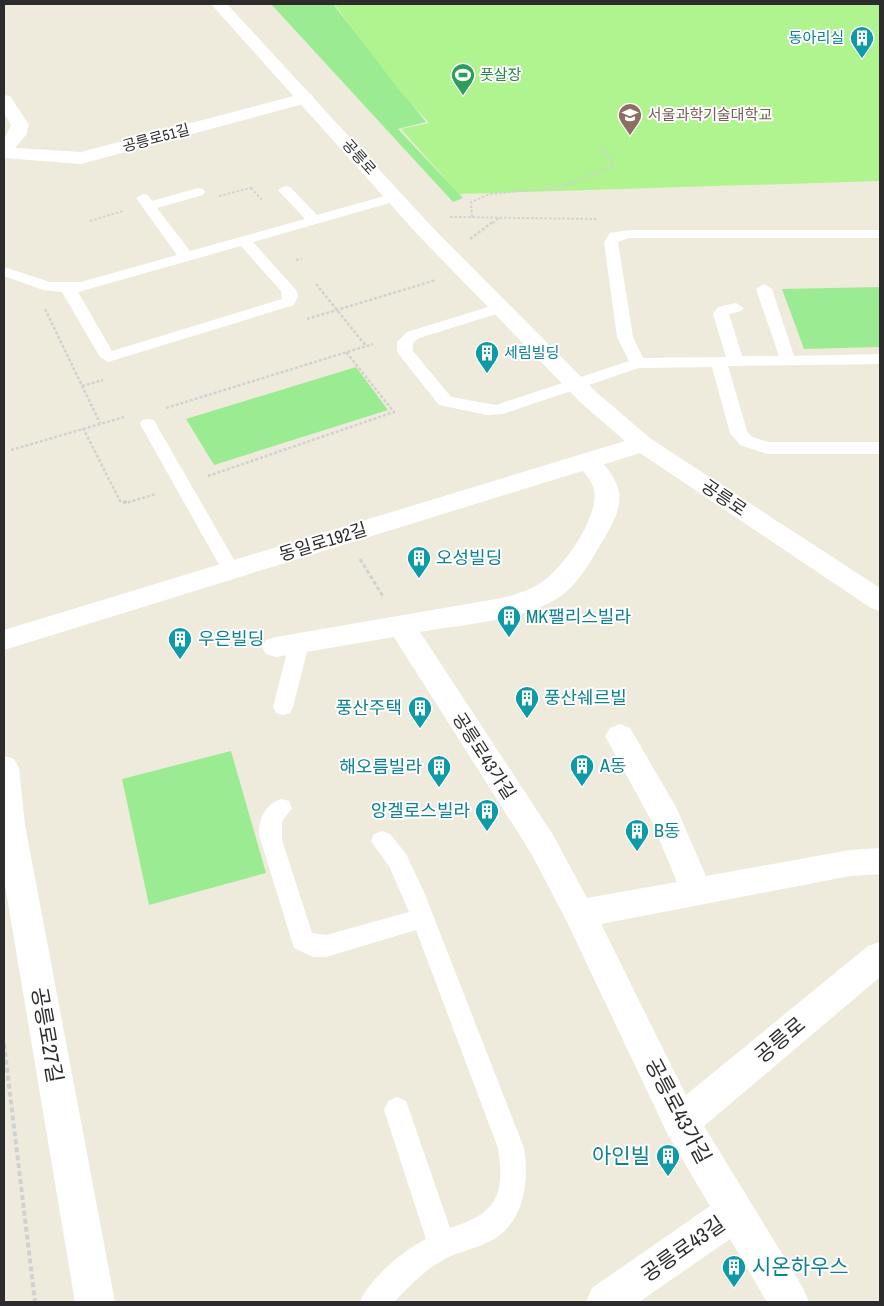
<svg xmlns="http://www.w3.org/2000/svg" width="884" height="1306" font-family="'Archivo Narrow','Noto Sans KR',sans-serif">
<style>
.green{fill:#9beb93}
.pitch{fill:#aff48e}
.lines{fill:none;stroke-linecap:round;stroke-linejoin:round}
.path-far3{stroke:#d1d1d1;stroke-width:2;stroke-dasharray:2.5 2;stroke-linecap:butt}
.path-far2{stroke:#d1d1d1;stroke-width:2.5;stroke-dasharray:3 2;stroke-linecap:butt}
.path-far1{stroke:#d1d1d1;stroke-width:3;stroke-dasharray:4 2.5;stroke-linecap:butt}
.path{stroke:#d1d1d1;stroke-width:4;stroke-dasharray:5 3;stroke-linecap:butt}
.lane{fill:#fff;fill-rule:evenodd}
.street{fill:#fff;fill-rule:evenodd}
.secondary{fill:#fff;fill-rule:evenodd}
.labels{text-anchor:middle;stroke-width:4;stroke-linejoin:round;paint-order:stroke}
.far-culture-label{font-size:15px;fill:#0d838f;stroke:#fff;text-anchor:end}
.far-leisure-label{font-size:15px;fill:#27864d;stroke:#fff;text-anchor:start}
.far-education-label{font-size:15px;fill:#785e54;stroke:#fff;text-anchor:start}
.far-street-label{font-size:15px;fill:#2c2c2c;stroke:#fff}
.street-label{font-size:18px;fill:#2c2c2c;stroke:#fff}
.culture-label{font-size:18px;fill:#0d838f;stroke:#fff;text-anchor:start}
.near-street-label{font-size:21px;fill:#2c2c2c;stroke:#fff}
.near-culture-label{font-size:21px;fill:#0d838f;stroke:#fff;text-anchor:end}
</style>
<rect width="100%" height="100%" fill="#efebdc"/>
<g class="green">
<polygon points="271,4 333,4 426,122 398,129 463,198 453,202"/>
<polygon points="880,287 880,347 804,349 782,289"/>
<polygon points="356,367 388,410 214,465 186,419"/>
<polygon points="231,751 266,873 149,905 122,779"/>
</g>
<polygon class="pitch" points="334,4 880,4 880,181 459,194 401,129 429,123 399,90"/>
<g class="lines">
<g class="path-far3">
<polyline points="251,188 262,200"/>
<polyline points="219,196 254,187"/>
<polyline points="450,217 597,219"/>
<polyline points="472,217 471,202 490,194 561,187 614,166 600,146"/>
<polyline points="90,221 123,211"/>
<polyline points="493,223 499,218"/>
</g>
<g class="path-far2">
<polyline points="470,239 494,221"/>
<polyline points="296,260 302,259"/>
<polyline points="316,284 366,346"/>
<polyline points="45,309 100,423"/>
<polyline points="307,319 436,280"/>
<polyline points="82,386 103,380"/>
<polyline points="166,408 373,344"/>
<polyline points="83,428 120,501 126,503 156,494"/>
<polyline points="11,450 124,417"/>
<polyline points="208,476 394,412 346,352"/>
</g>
<g class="path-far1">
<polyline points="123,502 129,502"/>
<polyline points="360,559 384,598"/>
</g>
<polyline class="path" points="4,1044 35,1302"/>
<g class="lane">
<path d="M285,186L290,187L317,215L395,193L402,197L400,200L253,242L296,290L298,296L294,305L108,362L100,357L62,292L43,290L4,276V267L50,282H81L177,255L136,198L143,194L148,195L152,201L198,188L203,189L205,192L203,195L157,208L190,251L305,219L278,190ZM241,246L281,291L282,299L112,351L78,292Z"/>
<polygon points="629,230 880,230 880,238 629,238 618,242 633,337 643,358 726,357 713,314 718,307 736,303 744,308 741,311 729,314 742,356 779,356 756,289 764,284 772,289 794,356 880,354 880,364 728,366 747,431 752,437 768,442 880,442 880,454 767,454 740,445 730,433 712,367 639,368 503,414 487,415 439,405 397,352 397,342 407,332 501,303 509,308 506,311 419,338 413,343 413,351 451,397 496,405 629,361 617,337 604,242 610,233"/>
<polygon points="148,419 154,420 156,424 240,570 238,575 231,577 224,575 222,570 140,424 142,420"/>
<polygon points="299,637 306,639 309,644 293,707 290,713 283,715 276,713 273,707 289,644 292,639"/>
<path d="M281,799L289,801L292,808L282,822V840L312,933L326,935L409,912L390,868L371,841L374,834L382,831L390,834L406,854L424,892L524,1148C530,1185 523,1227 486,1243C472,1250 456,1252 443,1260C424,1270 409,1287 394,1302H360C369,1279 404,1250 426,1239L384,1110L388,1101L397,1097L406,1101L450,1228C497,1213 505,1196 498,1148L416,930L326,957H313L294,948L259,835C258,819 266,804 281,799Z"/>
</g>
<g class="street">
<polygon points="305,93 311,94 314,98 311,102 81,164 4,158 4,139 11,125 4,113 4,95 10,96 29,125 26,135 15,148 81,152"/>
<path d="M587,453C601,457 617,478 619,493C621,511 611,527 602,542C591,560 582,578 566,592C531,621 464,624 420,632L553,835L587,898L677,882L651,820L605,736L610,728L620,724L630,728L676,807L706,876L850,850L880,848V874L850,876L601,924L686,1095L868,946L880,942V977L704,1126L803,1288L809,1302H767L730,1239L639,1302H586L592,1288L710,1206L668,1135L568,924L531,853L394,637L276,657L266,654L262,647L266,640L276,637L502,598C518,594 534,589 547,578C567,562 599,516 594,490C592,479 581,470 575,461L579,455Z"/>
<polygon points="4,756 14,759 19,768 25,825 115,1302 75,1302 4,879"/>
</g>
<polygon class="secondary" points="211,4 227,4 432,227 596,392 651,439 880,588 880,611 871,608 640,453 4,650 4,630 625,441 580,402 418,235"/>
</g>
<defs>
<g id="building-pin" transform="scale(1.25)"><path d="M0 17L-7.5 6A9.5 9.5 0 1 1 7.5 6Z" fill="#0f9aa8" stroke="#fff"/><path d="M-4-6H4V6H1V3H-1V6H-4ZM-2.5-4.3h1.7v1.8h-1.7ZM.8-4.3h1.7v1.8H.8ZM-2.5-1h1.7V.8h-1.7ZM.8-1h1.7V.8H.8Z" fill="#fff"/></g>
<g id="stadium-pin" transform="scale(1.25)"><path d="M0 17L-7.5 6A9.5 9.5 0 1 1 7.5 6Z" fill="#2e9e5b" stroke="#fff"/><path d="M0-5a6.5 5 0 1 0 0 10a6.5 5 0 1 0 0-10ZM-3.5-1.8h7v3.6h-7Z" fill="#fff"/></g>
<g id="university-pin" transform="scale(1.25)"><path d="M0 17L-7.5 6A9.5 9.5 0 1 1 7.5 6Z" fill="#8d6e63" stroke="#fff"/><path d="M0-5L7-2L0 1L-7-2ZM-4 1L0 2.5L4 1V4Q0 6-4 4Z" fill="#fff"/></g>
</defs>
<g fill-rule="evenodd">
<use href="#building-pin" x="862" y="38"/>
<use href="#stadium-pin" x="463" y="75"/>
<use href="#university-pin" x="630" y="115"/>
<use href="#building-pin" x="487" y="353"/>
<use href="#building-pin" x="419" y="558"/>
<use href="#building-pin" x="509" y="617"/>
<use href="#building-pin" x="180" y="639"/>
<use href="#building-pin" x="527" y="698"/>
<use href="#building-pin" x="420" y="708"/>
<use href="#building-pin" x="582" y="766"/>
<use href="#building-pin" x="439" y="767"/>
<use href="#building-pin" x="487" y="811"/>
<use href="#building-pin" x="637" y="831"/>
<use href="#building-pin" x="668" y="1156"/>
<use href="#building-pin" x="734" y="1267"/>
</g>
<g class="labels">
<g class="far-culture-label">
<text x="844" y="43">동아리실</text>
<text x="504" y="358" text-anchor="start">세림빌딩</text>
</g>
<g class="far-leisure-label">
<text x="480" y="80">풋살장</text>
</g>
<g class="far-education-label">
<text x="648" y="120">서울과학기술대학교</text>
</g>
<g class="far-street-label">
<text transform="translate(156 138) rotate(-15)" y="5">공릉로51길</text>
<text transform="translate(359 157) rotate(48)" y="5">공릉로</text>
</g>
<g class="street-label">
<text transform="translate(724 498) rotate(34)" y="6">공릉로</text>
<text transform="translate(323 542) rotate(-17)" y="6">동일로192길</text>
<text transform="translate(484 756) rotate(57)" y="6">공릉로43가길</text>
</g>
<g class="culture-label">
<text x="436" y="564">오성빌딩</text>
<text x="526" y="623">MK팰리스빌라</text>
<text x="198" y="645">우은빌딩</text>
<text x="544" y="704">풍산쉐르빌</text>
<text x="402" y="714" text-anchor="end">풍산주택</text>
<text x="600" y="772">A동</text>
<text x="422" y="773" text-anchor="end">해오름빌라</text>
<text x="470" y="817" text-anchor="end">앙겔로스빌라</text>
<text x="654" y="837">B동</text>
</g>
<g class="near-street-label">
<text transform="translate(47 1035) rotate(80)" y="7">공릉로27길</text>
<text transform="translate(780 1040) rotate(-40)" y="7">공릉로</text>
<text transform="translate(678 1111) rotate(62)" y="7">공릉로43가길</text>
<text transform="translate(683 1249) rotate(-35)" y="7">공릉로43길</text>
</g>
<g class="near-culture-label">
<text x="650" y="1163">아인빌</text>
<text x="752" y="1274" text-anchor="start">시온하우스</text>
</g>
</g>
<rect width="884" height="1306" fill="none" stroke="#2c2c2c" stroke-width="10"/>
</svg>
